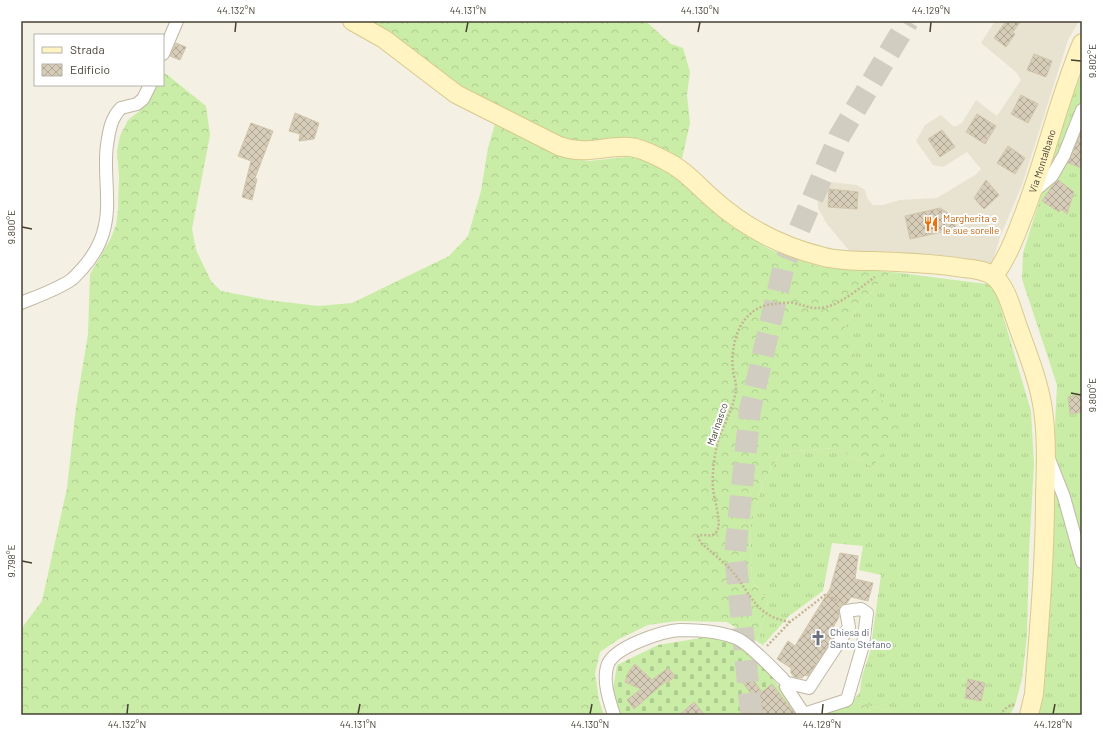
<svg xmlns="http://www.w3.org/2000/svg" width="1103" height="736" font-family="Barlow,sans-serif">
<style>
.residential{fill:#e8e2d0}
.grass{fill:url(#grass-tufts)}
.forest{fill:url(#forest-crowns)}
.cemetery{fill:url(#cemetery-stones)}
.building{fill:url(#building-cross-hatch);stroke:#d2c5aa}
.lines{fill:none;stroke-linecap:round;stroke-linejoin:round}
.highway-tunnel{stroke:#d1cdc0;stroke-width:22;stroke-dasharray:22 11;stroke-linecap:butt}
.street-casing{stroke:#c0b8a5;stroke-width:14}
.secondary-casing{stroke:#d9c98d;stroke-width:20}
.path{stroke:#c4b594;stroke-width:2.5;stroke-dasharray:2 2;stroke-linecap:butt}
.street{stroke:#fff;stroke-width:12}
.secondary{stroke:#fff4c2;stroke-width:18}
.ticks{fill:none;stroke:#464033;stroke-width:1.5}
.labels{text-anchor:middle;stroke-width:4;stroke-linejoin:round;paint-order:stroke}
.street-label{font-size:10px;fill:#464033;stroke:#fff}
.food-label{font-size:10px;fill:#c56008;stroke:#fff;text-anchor:start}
.worship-label{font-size:10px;fill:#5b616d;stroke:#fff;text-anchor:start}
.neatline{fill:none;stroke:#464033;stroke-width:1.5}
.ticks-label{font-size:10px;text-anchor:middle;fill:#464033}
</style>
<defs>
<pattern id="grass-tufts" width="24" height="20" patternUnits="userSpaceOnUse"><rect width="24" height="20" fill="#c9eda6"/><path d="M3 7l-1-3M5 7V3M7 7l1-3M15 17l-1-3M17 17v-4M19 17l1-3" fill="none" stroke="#aecc8f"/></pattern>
<pattern id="forest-crowns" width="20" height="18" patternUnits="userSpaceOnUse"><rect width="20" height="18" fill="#c9eda6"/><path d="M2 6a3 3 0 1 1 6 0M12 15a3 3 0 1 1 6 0" fill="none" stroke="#aecc8f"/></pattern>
<pattern id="cemetery-stones" width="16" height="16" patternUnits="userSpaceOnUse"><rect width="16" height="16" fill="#c9eda6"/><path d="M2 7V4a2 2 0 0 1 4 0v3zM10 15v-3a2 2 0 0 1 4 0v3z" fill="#aecc8f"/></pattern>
<pattern id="building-cross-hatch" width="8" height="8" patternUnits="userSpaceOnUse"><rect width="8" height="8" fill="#d6ccb7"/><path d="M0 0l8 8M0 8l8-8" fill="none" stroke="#afa795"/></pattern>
</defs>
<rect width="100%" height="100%" fill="#f4f0e3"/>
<polygon class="residential" points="995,21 1033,21 1036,23 1038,21 1079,21 1068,40 1022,185 1000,237 992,264 884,253 851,253 827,224 818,208 817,191 821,184 830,182 857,185 865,190 867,198 873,205 883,205 900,200 937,198 975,175 981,169 967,152 943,167 933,165 916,141 925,125 941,115 954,127 962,123 976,100 997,116 1021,80 1016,72 981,43"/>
<g class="grass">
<polygon points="1082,73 1082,715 1039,715 1040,688 1050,614 1052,486 1057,385 1022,279 1023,253 1073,94"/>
<polygon points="892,272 994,285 1031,411 1034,464 1029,552 1027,636 1022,679 1015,705 1010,715 902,715 897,712 852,702 860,692 862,676 870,652 881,575 859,570 863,546 832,543 823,591 789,616 763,645 758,642 768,601 752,581 750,528 763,482 781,452 835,448 873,467 841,334 860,304 879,283"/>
</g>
<g class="forest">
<polygon points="371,21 641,21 649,24 671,44 683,48 690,72 687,95 690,123 682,159 651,144 633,139 579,142 566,139 471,92 447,77 388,30"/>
<polygon points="165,73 206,106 210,135 192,229 196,250 211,281 221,291 268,300 318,306 352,303 449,256 468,236 481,191 488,148 495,124 532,141 561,157 589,161 626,157 636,158 646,162 673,174 700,200 732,227 771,250 821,267 892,272 879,283 860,304 841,334 899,427 873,467 835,448 781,452 763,482 750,528 752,581 768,601 758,642 727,622 677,621 648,625 619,639 600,652 595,673 599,700 604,715 21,715 21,629 42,601 67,488 76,407 88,334 90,274 110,240 116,225 118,210 119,176 117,151 120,136 128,120 146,106 158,85 163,85 163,76"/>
<polygon points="852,702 898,712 902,715 818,715"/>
</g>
<polygon class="cemetery" points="707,637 743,638 800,715 621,715 612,695 617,665 658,645"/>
<g class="building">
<polygon points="1006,21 1021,21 1013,32 1015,34 1006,47 994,38"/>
<polygon points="176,43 186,47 180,60 170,56"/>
<polygon points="1034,54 1052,61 1046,77 1027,70"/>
<polygon points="1021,95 1038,104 1028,123 1011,114"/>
<polygon points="295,113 319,123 314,139 299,141 300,134 289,131"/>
<polygon points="977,114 996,126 985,144 966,132"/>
<polygon points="251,123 273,131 255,178 257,179 252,200 242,197 251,161 238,156"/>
<polygon points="942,130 955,147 940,157 928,139"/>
<polygon points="1082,130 1082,168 1068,163"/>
<polygon points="1008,146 1025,158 1015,174 997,163"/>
<polygon points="986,180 999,195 984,209 974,198"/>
<polygon points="1058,180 1074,192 1067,214 1061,209 1059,212 1042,201 1053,185"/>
<polygon points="829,189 858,192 857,209 828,207"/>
<polygon points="940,208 953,216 956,229 910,239 905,216"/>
<polygon points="1082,395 1082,412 1070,414 1068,397"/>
<polygon points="840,553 858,556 855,579 873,583 868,601 851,597 847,603 841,605 839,609 839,617 831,631 836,634 808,676 805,675 802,678 794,677 791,673 791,668 777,659 788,641 795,646 830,589"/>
<polygon points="635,664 652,680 668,668 675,676 667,683 666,681 634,709 627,700 641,689 625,682 629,671"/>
<polygon points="746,670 762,692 772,684 796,715 748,715 742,708 754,698 738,676"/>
<polygon points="968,679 985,683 981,701 965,698"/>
<polygon points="694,702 705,715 679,715"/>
</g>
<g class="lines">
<polyline class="highway-tunnel" points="752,715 750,703 735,554 750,410 784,265 839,137 908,21"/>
<g class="street-casing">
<g id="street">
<polyline points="163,54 177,21"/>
<polyline points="1033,192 1052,176 1064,155 1082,110"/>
<path d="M21,303C38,296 56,290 71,280C75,277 78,273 82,269C98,251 106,233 107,209C108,187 104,166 107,145C109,131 111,118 121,108L137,104L143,99L150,85"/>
<polyline points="1049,459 1064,497 1082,562"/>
<polygon points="861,609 867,613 863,645 847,700 804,714 786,687 788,683 809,688 849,627 846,611"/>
<path d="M614,715C609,700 602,679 608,664C615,647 662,631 680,630C699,630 723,631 740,640C753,648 772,668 783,679"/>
</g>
</g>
<g class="secondary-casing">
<g id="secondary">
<path d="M352,21L384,39L456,94L559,146C587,156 604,145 630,147C642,148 654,155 664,160C684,169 697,185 713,199C744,227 783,247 824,257C840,261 857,261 873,261C903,262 933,263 963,268C973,269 985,270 993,276C1006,285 1012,310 1017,324C1027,352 1039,381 1043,410C1047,438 1046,468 1045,496C1045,562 1039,628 1034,694L1029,715"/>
<path id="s1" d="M994,276C1007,258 1014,240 1022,219C1045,161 1058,100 1082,43"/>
</g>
</g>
<g class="path">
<path d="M790,622C755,616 752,595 732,571C722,560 711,552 700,542L698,536C705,533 712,539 717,531C722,522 714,499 713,489C712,473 714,456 718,441C724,423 735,406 736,387C736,381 733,375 733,369C731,356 734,339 740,327C750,309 763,304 782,303C786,303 790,302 794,303C807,306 812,310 826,307C839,305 864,285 875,277"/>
<polyline points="767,646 790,622 825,595 838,601"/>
<path d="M1000,715C1004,710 1007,706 1013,705L1015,707"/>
</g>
<use href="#street" class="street"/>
<use href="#secondary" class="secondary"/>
</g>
<path class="ticks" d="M235,32L236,22M466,32L468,22M698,32L700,22M930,32L931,22M1071,60L1081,61M22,227L32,229M1071,393L1081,395M22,561L32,563M127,714L128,704M358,714L360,704M590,714L592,704M822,714L823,704M1053,714L1055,704"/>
<defs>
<g id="restaurant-bare" transform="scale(1.2)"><path d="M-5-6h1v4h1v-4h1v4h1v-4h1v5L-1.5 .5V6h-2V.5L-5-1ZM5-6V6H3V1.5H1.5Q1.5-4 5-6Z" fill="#e8710a" stroke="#fff" stroke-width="2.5" paint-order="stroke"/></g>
<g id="church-bare" transform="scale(1.2)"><path d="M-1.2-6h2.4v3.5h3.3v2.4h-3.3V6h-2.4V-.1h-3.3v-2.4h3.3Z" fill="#6b7280" stroke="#fff" stroke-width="2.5" paint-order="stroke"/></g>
</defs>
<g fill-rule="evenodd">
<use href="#restaurant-bare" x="931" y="224"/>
<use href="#church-bare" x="818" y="638"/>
</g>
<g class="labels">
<g class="street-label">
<text dy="4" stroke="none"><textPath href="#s1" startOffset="125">Via Montalbano</textPath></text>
<text transform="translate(717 424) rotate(-71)" y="4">Marinasco</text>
</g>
<g class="food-label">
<text x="943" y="222">Margherita e<tspan x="943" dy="12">le sue sorelle</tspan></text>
</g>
<g class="worship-label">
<text x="830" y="636">Chiesa di<tspan x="830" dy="12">Santo Stefano</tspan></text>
</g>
</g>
<rect width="1103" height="736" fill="none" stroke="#ffffff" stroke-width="44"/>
<rect x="34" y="34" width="130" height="52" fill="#ffffff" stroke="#b5b3ad"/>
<rect x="42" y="47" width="20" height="6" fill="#fff4c2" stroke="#b5b3ad"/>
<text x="70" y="54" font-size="12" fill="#464033">Strada</text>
<rect x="42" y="64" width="20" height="12" fill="url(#building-cross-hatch)" stroke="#b5b3ad"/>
<text x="70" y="74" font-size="12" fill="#464033">Edificio</text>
<rect x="22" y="22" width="1059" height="692" class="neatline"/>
<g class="ticks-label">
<text x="236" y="14">44.132°N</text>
<text x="468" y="14">44.131°N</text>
<text x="700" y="14">44.130°N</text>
<text x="931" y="14">44.129°N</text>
<text transform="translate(1092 61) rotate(-90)" y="4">9.802°E</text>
<text transform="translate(11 227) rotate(-90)" y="4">9.800°E</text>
<text transform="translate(1092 395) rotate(-90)" y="4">9.800°E</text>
<text transform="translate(11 561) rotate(-90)" y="4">9.798°E</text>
<text x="127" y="728">44.132°N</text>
<text x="358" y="728">44.131°N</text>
<text x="590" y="728">44.130°N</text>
<text x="822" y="728">44.129°N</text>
<text x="1053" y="728">44.128°N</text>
</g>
</svg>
